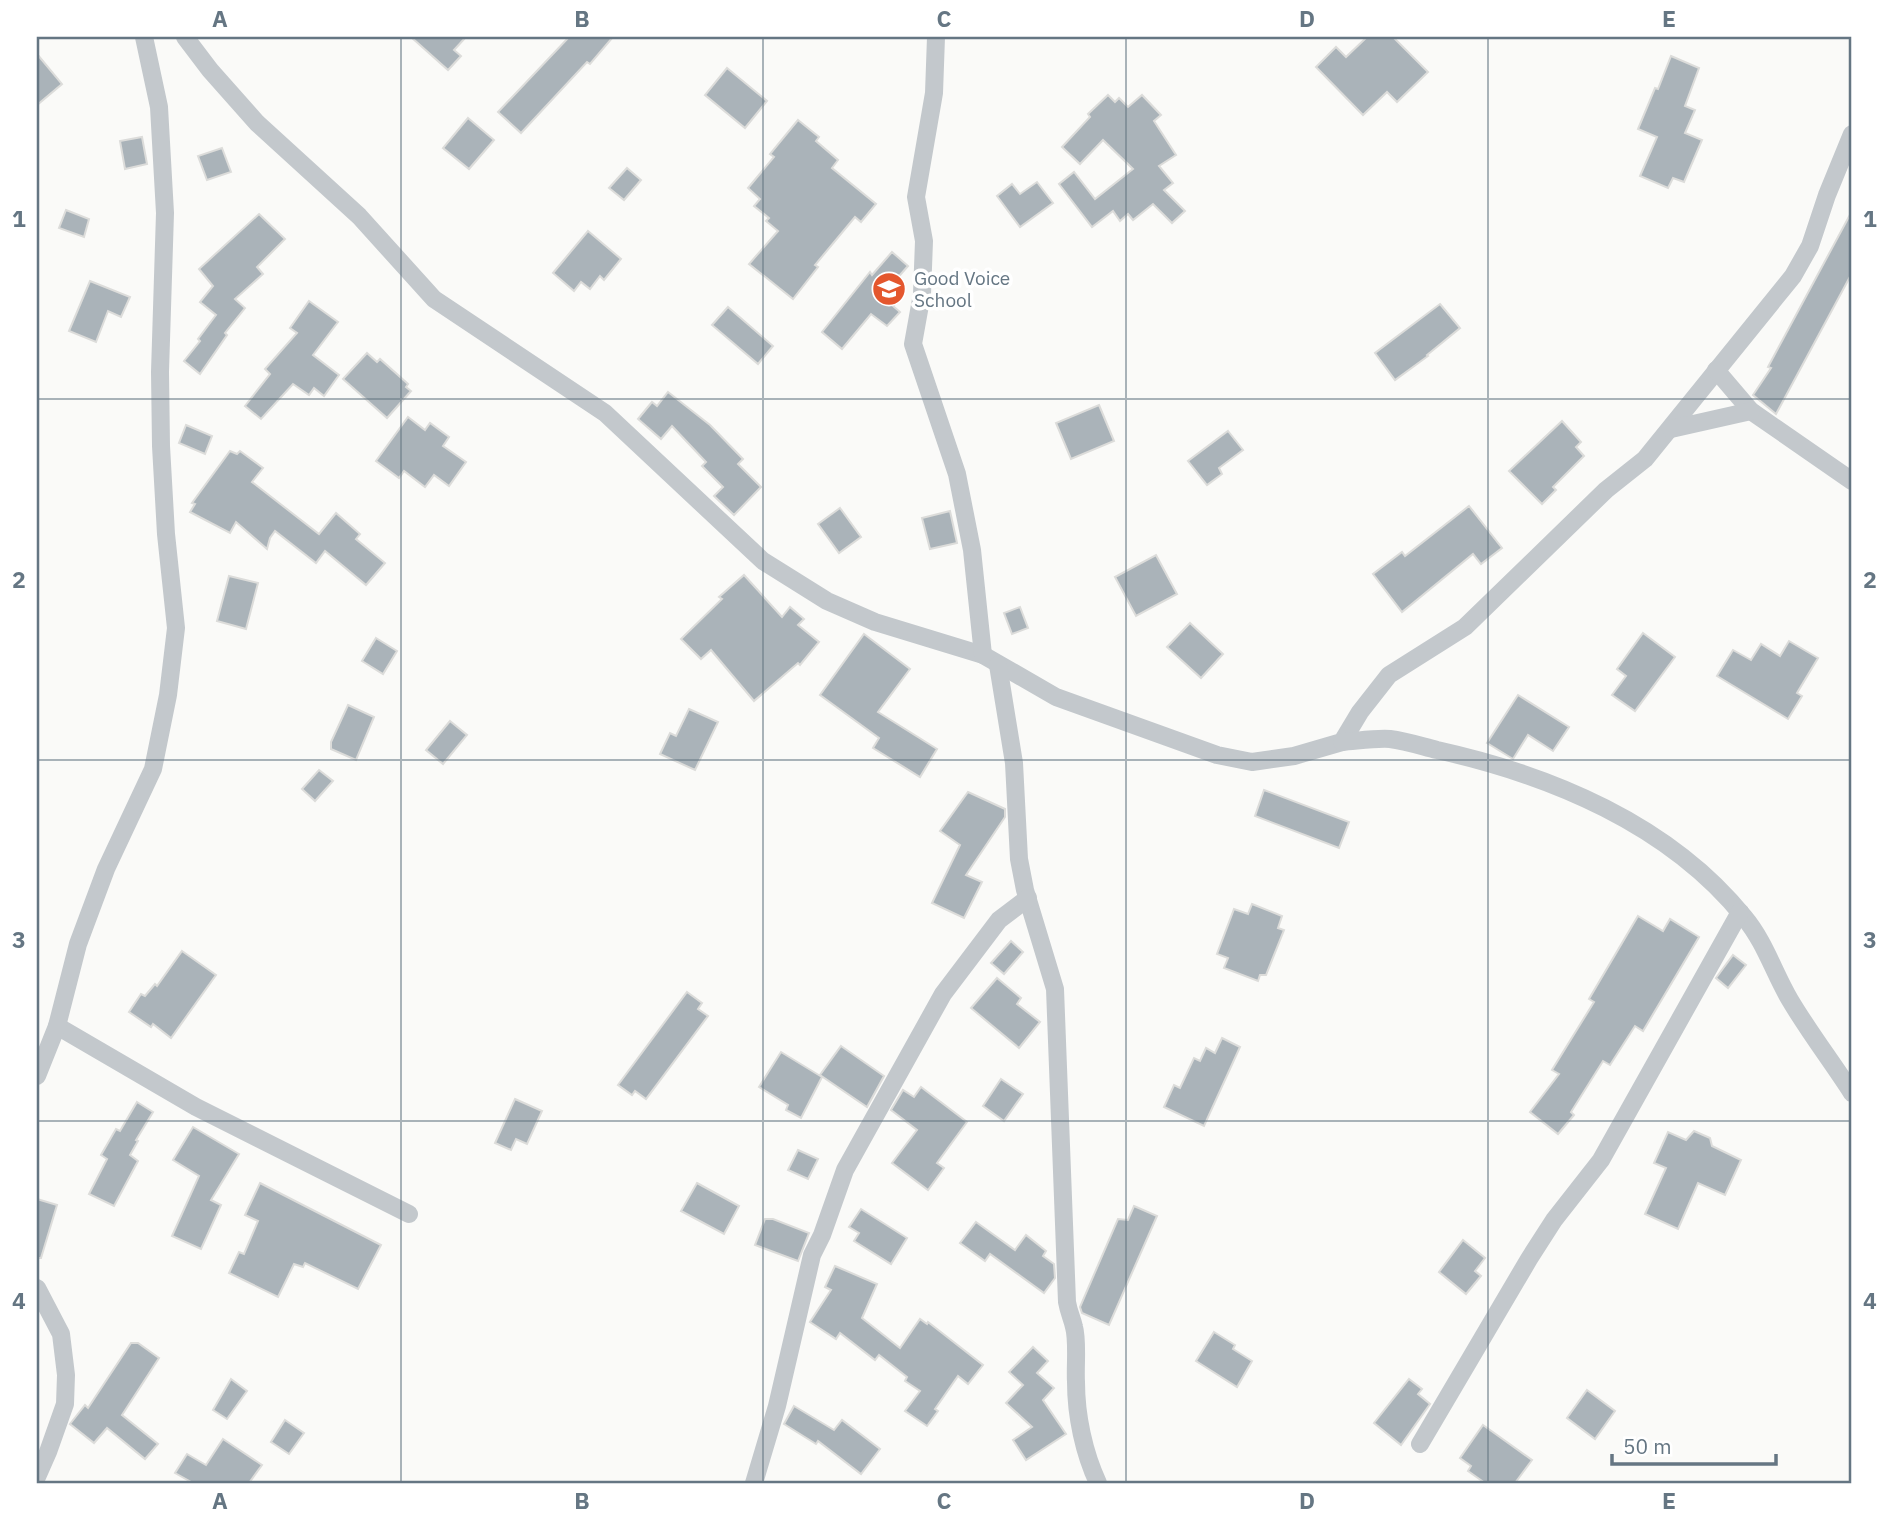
<svg xmlns="http://www.w3.org/2000/svg" width="1889" height="1520" font-family="'IBM Plex Sans',sans-serif">
<style>
.building{fill:#aab3b9;stroke:#dcdcda;stroke-width:2}
.lines{fill:none;stroke-linecap:round;stroke-linejoin:round}
.minor{stroke:#c3c8cc;stroke-width:18}
.grid{fill:none;stroke:#657683;stroke-width:2;stroke-opacity:0.55}
.labels{text-anchor:middle;stroke-width:7;stroke-linejoin:round;paint-order:stroke}
.poi-label{font-size:19px;fill:#657683;stroke:#fff;text-anchor:start}
.neatline{fill:none;stroke:#657683;stroke-width:2.5}
.grid-label{font-size:23px;text-anchor:middle;font-weight:bold;fill:#657683}
</style>
<rect width="100%" height="100%" fill="#fafaf8"/>
<g class="building">
<polygon points="411,37 466,37 454,50 461,56 448,70"/>
<polygon points="569,37 613,37 590,64 587,62 521,133 498,112"/>
<polygon points="1367,37 1393,37 1428,72 1397,102 1387,92 1363,115 1316,67 1336,47 1346,57"/>
<polygon points="37,54 62,84 37,105"/>
<polygon points="1671,56 1699,68 1685,106 1695,110 1685,133 1702,140 1684,182 1673,178 1668,188 1640,176 1657,137 1638,129 1655,88 1658,89"/>
<polygon points="727,68 767,101 745,128 705,95"/>
<polygon points="1108,95 1115,102 1119,98 1128,107 1142,95 1161,115 1154,121 1176,155 1159,166 1173,183 1164,190 1185,211 1172,223 1153,204 1133,220 1128,214 1120,221 1113,211 1092,227 1059,184 1074,172 1095,199 1133,169 1103,140 1080,164 1062,147 1090,117 1088,114"/>
<polygon points="468,118 494,140 469,169 443,148"/>
<polygon points="798,120 819,137 816,141 838,160 832,168 876,204 861,222 855,217 815,265 818,267 793,299 749,264 778,231 766,221 769,218 754,206 760,199 748,188 774,157 770,154"/>
<polygon points="142,137 147,164 125,169 120,141"/>
<polygon points="222,148 231,172 207,180 198,156"/>
<polygon points="627,168 641,180 624,200 609,188"/>
<polygon points="1037,182 1053,203 1020,227 997,196 1012,184 1020,194"/>
<polygon points="66,210 89,219 84,237 59,228"/>
<polygon points="1852,211 1852,273 1776,414 1753,395 1771,368 1768,367"/>
<polygon points="259,214 285,239 257,267 263,274 235,299 245,308 225,333 227,335 200,374 184,361 200,341 198,339 216,315 200,302 213,286 199,269"/>
<polygon points="588,231 621,259 604,280 600,276 590,289 581,282 574,291 553,273"/>
<polygon points="892,252 908,266 886,291 898,301 893,306 900,312 887,326 871,314 842,349 822,332 870,272 872,275"/>
<polygon points="90,281 130,297 121,317 108,311 96,342 69,331"/>
<polygon points="309,301 338,322 313,355 339,375 324,396 314,388 309,395 293,384 261,419 245,406 270,374 265,369 297,333 290,328"/>
<polygon points="1440,304 1460,328 1427,355 1428,356 1395,380 1375,353"/>
<polygon points="728,307 773,346 758,364 712,325"/>
<polygon points="367,353 377,362 380,359 408,384 406,387 411,391 387,418 343,379"/>
<polygon points="668,392 710,425 743,459 738,464 761,487 734,515 714,496 723,487 702,466 706,462 672,426 661,439 638,419 652,402 657,406"/>
<polygon points="1099,405 1114,441 1071,459 1056,423"/>
<polygon points="408,417 425,430 430,423 449,437 443,446 466,462 449,486 434,475 425,487 404,471 399,478 376,461"/>
<polygon points="1562,421 1581,442 1576,447 1584,456 1553,487 1556,490 1542,504 1509,471"/>
<polygon points="186,425 212,436 205,454 179,443"/>
<polygon points="1228,431 1243,450 1219,468 1222,474 1207,485 1188,461"/>
<polygon points="230,451 237,454 240,451 263,468 252,482 319,534 336,513 360,534 356,539 385,563 366,585 325,551 316,563 275,531 270,538 267,549 236,522 230,533 190,512 195,504 192,503"/>
<polygon points="1469,506 1502,548 1481,564 1473,554 1402,612 1373,574 1402,552 1405,556"/>
<polygon points="840,508 861,537 839,553 818,524"/>
<polygon points="950,511 957,543 930,549 922,518"/>
<polygon points="1156,555 1177,594 1136,616 1115,577"/>
<polygon points="744,575 782,617 790,607 804,619 798,625 819,642 800,665 798,663 754,701 711,650 701,659 681,639 722,599 719,597"/>
<polygon points="229,576 258,583 246,629 217,621"/>
<polygon points="1020,607 1028,628 1012,634 1004,613"/>
<polygon points="1190,623 1223,654 1201,678 1167,647"/>
<polygon points="1643,633 1675,657 1635,711 1612,695 1626,676 1617,669"/>
<polygon points="864,634 910,669 878,712 937,749 920,777 873,748 879,738 820,695"/>
<polygon points="376,638 397,651 383,674 362,661"/>
<polygon points="1789,641 1818,658 1797,693 1802,696 1788,719 1717,676 1733,650 1751,660 1761,644 1780,656"/>
<polygon points="1518,695 1569,727 1553,751 1528,735 1513,759 1487,743"/>
<polygon points="348,705 374,717 356,760 331,749 331,742"/>
<polygon points="689,709 718,722 695,770 660,754 670,733 676,736"/>
<polygon points="450,721 467,735 443,764 426,750"/>
<polygon points="319,770 333,781 315,801 302,789"/>
<polygon points="1264,790 1349,822 1339,848 1255,816"/>
<polygon points="968,792 1005,809 1005,817 966,875 982,882 964,918 932,903 960,845 940,831"/>
<polygon points="1252,904 1282,916 1278,928 1284,930 1266,975 1260,975 1258,981 1224,968 1228,958 1217,954 1234,909 1248,914"/>
<polygon points="1638,916 1663,931 1670,919 1699,937 1643,1031 1635,1026 1610,1065 1603,1061 1571,1112 1574,1115 1558,1134 1530,1112 1559,1074 1552,1070 1594,1002 1589,999"/>
<polygon points="1011,941 1023,952 1004,974 991,963"/>
<polygon points="182,951 216,975 171,1038 153,1024 151,1027 129,1012 141,994 145,996 155,984 157,986"/>
<polygon points="1733,955 1746,965 1728,988 1716,978"/>
<polygon points="997,978 1021,998 1017,1004 1040,1022 1019,1048 971,1008"/>
<polygon points="687,992 702,1003 698,1009 708,1016 646,1099 635,1091 632,1095 618,1085"/>
<polygon points="1222,1038 1240,1047 1204,1126 1164,1107 1174,1085 1180,1088 1194,1058 1200,1061 1206,1048 1215,1053"/>
<polygon points="841,1046 884,1076 867,1107 820,1075"/>
<polygon points="781,1052 822,1077 801,1118 786,1110 788,1105 759,1087"/>
<polygon points="1001,1079 1023,1094 1004,1121 983,1106"/>
<polygon points="921,1087 967,1122 937,1163 944,1168 928,1190 892,1163 917,1130 891,1110 903,1090 914,1097"/>
<polygon points="515,1099 542,1111 527,1144 516,1139 511,1150 495,1143"/>
<polygon points="137,1102 153,1112 136,1140 138,1141 130,1155 138,1161 114,1206 89,1194 107,1159 101,1155 116,1129 120,1131"/>
<polygon points="193,1127 239,1154 211,1200 221,1205 201,1249 172,1236 199,1176 173,1160"/>
<polygon points="1694,1131 1710,1138 1712,1146 1741,1160 1725,1195 1698,1183 1678,1229 1645,1214 1666,1168 1654,1163 1668,1132 1686,1140"/>
<polygon points="798,1150 818,1159 808,1179 788,1170"/>
<polygon points="260,1183 381,1245 358,1289 305,1263 303,1267 294,1264 278,1297 229,1273 239,1252 244,1254 258,1221 245,1215"/>
<polygon points="697,1183 739,1206 724,1234 681,1211"/>
<polygon points="37,1199 57,1205 41,1258 37,1258"/>
<polygon points="1134,1206 1157,1216 1109,1325 1082,1313 1080,1307 1118,1219 1128,1220"/>
<polygon points="861,1209 907,1238 891,1264 854,1241 859,1233 849,1227"/>
<polygon points="765,1219 773,1219 809,1233 798,1261 755,1245"/>
<polygon points="976,1222 1015,1250 1026,1235 1046,1251 1043,1256 1054,1264 1055,1278 1044,1293 990,1254 985,1261 960,1243"/>
<polygon points="1463,1240 1485,1258 1475,1271 1481,1276 1466,1294 1439,1272"/>
<polygon points="835,1266 877,1284 862,1318 900,1348 920,1319 927,1324 928,1322 983,1365 968,1384 958,1376 935,1409 938,1411 927,1426 905,1411 920,1391 905,1381 907,1377 879,1355 875,1360 840,1333 836,1339 810,1322 831,1290 825,1287"/>
<polygon points="1214,1332 1235,1345 1233,1349 1252,1361 1237,1387 1196,1361"/>
<polygon points="131,1343 138,1343 159,1358 122,1415 158,1444 145,1459 107,1428 94,1443 70,1424 85,1405 88,1408"/>
<polygon points="1033,1347 1048,1361 1037,1373 1054,1388 1043,1400 1066,1434 1026,1460 1013,1440 1032,1427 1006,1403 1023,1385 1009,1372"/>
<polygon points="231,1379 247,1391 227,1419 213,1410"/>
<polygon points="1409,1379 1422,1389 1418,1394 1430,1404 1401,1445 1374,1423"/>
<polygon points="1587,1390 1615,1411 1595,1439 1567,1418"/>
<polygon points="794,1406 834,1430 842,1420 880,1449 861,1474 818,1441 816,1444 784,1424"/>
<polygon points="285,1420 304,1433 289,1454 271,1442"/>
<polygon points="1483,1425 1532,1460 1515,1483 1485,1483 1468,1471 1471,1466 1460,1458"/>
<polygon points="223,1439 262,1465 249,1483 193,1483 175,1473 187,1454 206,1465"/>
</g>
<g class="lines">
<g class="minor">
<polyline points="185,37 210,70 257,123 359,216 434,299 605,413 763,561 827,601 875,622 983,655 1056,697 1217,755 1252,762 1294,756 1342,742 1360,712 1389,675 1465,627 1606,490 1645,459 1793,276 1810,246 1827,195 1852,134"/>
<polyline points="936,37 934,93 916,197 924,241 922,294 913,344 957,474 972,550 983,655"/>
<polyline points="1716,370 1751,411 1852,481"/>
<polyline points="1671,429 1751,411"/>
<path d="M998,665L1014,763L1019,859L1025,890L1055,989L1067,1302C1069,1313 1072,1318 1074,1327C1078,1341 1075,1367 1076,1382C1076,1416 1084,1453 1098,1483"/>
<path d="M1342,742C1357,741 1375,738 1390,739C1406,741 1421,746 1437,750C1550,775 1669,824 1744,917C1765,942 1774,973 1790,1000C1809,1032 1832,1062 1852,1093"/>
<polyline points="57,1026 196,1107 409,1214"/>
<polyline points="37,1076 57,1026 78,944 106,869 153,769 168,695 176,628 166,534 161,446 160,372 165,213 159,107 144,37"/>
<polyline points="37,1288 61,1334 66,1375 65,1404 48,1452 37,1477"/>
<polyline points="1420,1444 1529,1259 1554,1220 1601,1160 1740,912"/>
<polyline points="754,1483 777,1406 812,1255 822,1235 845,1170 943,994 999,920 1028,898"/>
</g>
</g>
<path class="grid" d="M401,37V1483M763,37V1483M1126,37V1483M1488,37V1483M37,399H1852M37,760H1852M37,1121H1852"/>
<defs>
<g id="school-disc" transform="scale(1.75)"><circle r="9.5" fill="#e4572e" stroke="#fff"/><path d="M0-5L7-2L0 1L-7-2ZM-4 1L0 2.5L4 1V4Q0 6-4 4Z" fill="#fff"/></g>
</defs>
<g fill-rule="evenodd">
<use href="#school-disc" x="889" y="289"/>
</g>
<g class="labels">
<g class="poi-label">
<text x="914" y="285">Good Voice<tspan x="914" dy="22">School</tspan></text>
</g>
</g>
<rect width="1889" height="1520" fill="none" stroke="#ffffff" stroke-width="77"/>
<path d="M1612 1454v10h164v-10" fill="none" stroke="#657683" stroke-width="3.5"/>
<text x="1623" y="1454" font-size="21" fill="#657683" stroke="#ffffff" stroke-width="5" paint-order="stroke">50 m</text>
<rect x="38" y="38" width="1812" height="1444" class="neatline"/>
<g class="grid-label">
<text x="220" y="27">A</text>
<text x="582" y="27">B</text>
<text x="944" y="27">C</text>
<text x="1307" y="27">D</text>
<text x="1669" y="27">E</text>
<text x="19" y="227">1</text>
<text x="1870" y="227">1</text>
<text x="19" y="588">2</text>
<text x="1870" y="588">2</text>
<text x="19" y="948">3</text>
<text x="1870" y="948">3</text>
<text x="19" y="1309">4</text>
<text x="1870" y="1309">4</text>
<text x="220" y="1509">A</text>
<text x="582" y="1509">B</text>
<text x="944" y="1509">C</text>
<text x="1307" y="1509">D</text>
<text x="1669" y="1509">E</text>
</g>
</svg>
